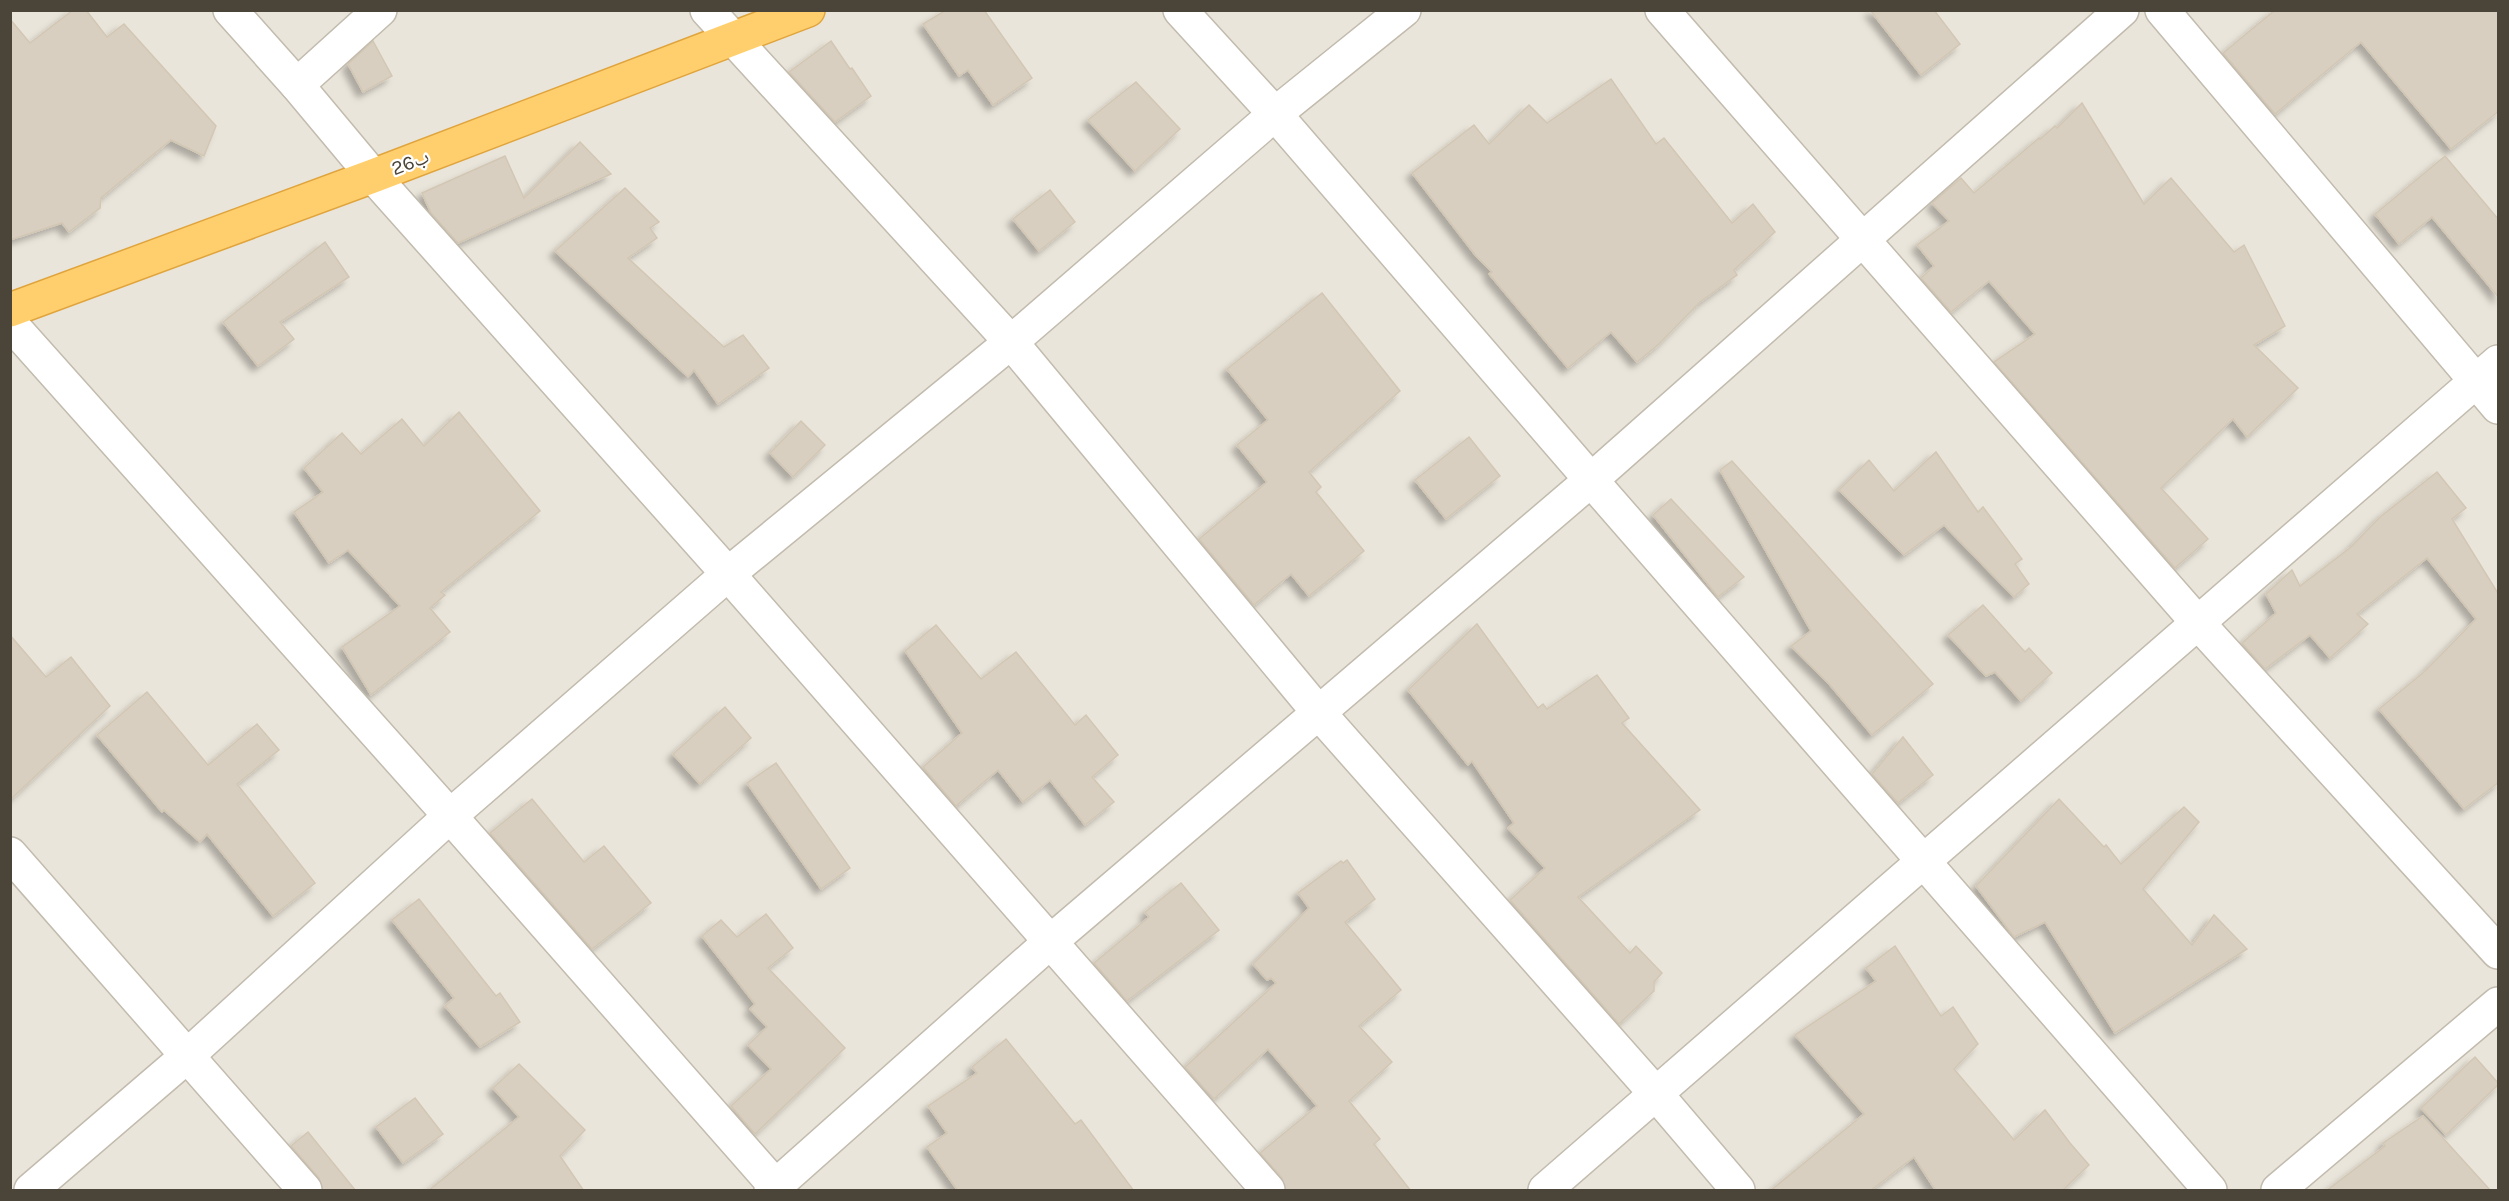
<svg xmlns="http://www.w3.org/2000/svg" width="2509" height="1201" font-family="Karla,'Noto Naskh Arabic',sans-serif">
<style>
.residential{fill:#eae5da}
.building{fill:#d8cfc1;stroke:#d3c7b4;stroke-width:1.5;filter:url(#shadow)}
.lines{fill:none;stroke-linecap:round;stroke-linejoin:round}
.street-casing{stroke:#c2bbae;stroke-width:36}
.highway-casing{stroke:#e0a43c;stroke-width:36}
.street{stroke:#fff;stroke-width:33}
.highway{stroke:#ffcf6e;stroke-width:33}
.labels{text-anchor:middle;stroke-width:4.5;stroke-linejoin:round;paint-order:stroke}
.street-label{font-size:20px;fill:#4b4439;stroke:#fff}
</style>
<defs>
<filter id="shadow"><feDropShadow dx="-5.5" dy="5.5" stdDeviation="3" flood-color="#0004"/></filter>
</defs>
<rect width="100%" height="100%" fill="#f6f3ec"/>
<rect class="residential" x="11" y="11" width="2487" height="1179"/>
<g class="building">
<polygon points="73,10 86,10 107,37 124,24 216,126 204,156 171,140 101,198 100,208 69,232 62,223 10,240 10,19 30,43"/>
<polygon points="946,10 984,10 1032,78 993,105 968,70 959,76 923,24"/>
<polygon points="1870,10 1934,10 1960,44 1921,75"/>
<polygon points="2275,10 2499,10 2499,111 2451,149 2361,42 2275,114 2223,53"/>
<polygon points="373,41 392,76 363,92 348,64"/>
<polygon points="831,41 850,69 852,68 871,96 835,122 789,72"/>
<polygon points="1611,79 1656,144 1664,138 1732,223 1753,204 1775,232 1734,270 1737,275 1700,302 1659,344 1637,362 1611,332 1568,368 1489,274 1492,272 1476,256 1412,173 1474,125 1489,144 1529,105 1547,123"/>
<polygon points="1136,82 1180,129 1135,171 1088,120"/>
<polygon points="2082,103 2144,204 2171,178 2234,252 2244,245 2285,326 2254,345 2298,388 2247,437 2233,419 2161,488 2208,539 2175,568 1994,362 2035,334 1989,281 1951,312 1921,278 1934,266 1917,245 1949,221 1932,203 1961,178 1974,193 2039,138 2040,139 2055,126 2057,128"/>
<polygon points="580,142 611,174 458,243 431,213 422,193 505,156 524,198"/>
<polygon points="2445,156 2499,220 2499,298 2432,217 2399,244 2375,214"/>
<polygon points="625,188 659,222 650,228 657,238 628,258 724,347 743,335 769,368 718,404 694,370 688,377 555,251"/>
<polygon points="1050,190 1075,222 1039,251 1013,219"/>
<polygon points="325,242 349,277 280,322 294,339 258,366 223,322"/>
<polygon points="1322,293 1400,391 1309,472 1321,487 1316,492 1364,551 1309,596 1291,574 1254,605 1199,539 1267,482 1237,445 1268,420 1227,369"/>
<polygon points="459,412 540,511 441,592 445,595 430,608 450,632 371,695 342,647 400,606 348,550 329,563 294,512 323,492 304,468 342,433 361,454 402,419 424,446"/>
<polygon points="801,421 825,445 793,477 770,453"/>
<polygon points="1469,437 1500,476 1446,519 1415,480"/>
<polygon points="1936,452 1978,512 1983,507 2022,559 2015,564 2029,584 2014,597 1944,525 1904,555 1839,490 1869,460 1894,491"/>
<polygon points="1732,461 1933,684 1872,735 1830,685 1791,646 1811,631 1720,470"/>
<polygon points="2437,472 2466,508 2452,519 2499,595 2499,782 2464,809 2379,709 2425,671 2476,619 2427,558 2357,614 2368,624 2330,658 2310,635 2265,669 2242,643 2276,613 2266,594 2292,570 2300,586 2351,547 2380,517"/>
<polygon points="1671,499 1744,577 1718,597 1653,515"/>
<polygon points="1983,605 2025,652 2029,648 2052,673 2021,701 1995,672 1986,676 1948,635"/>
<polygon points="1477,624 1538,708 1543,704 1547,709 1597,675 1629,718 1622,723 1700,810 1578,897 1630,953 1636,946 1662,973 1654,982 1654,991 1619,1024 1510,900 1545,868 1508,828 1514,823 1472,761 1468,765 1408,690"/>
<polygon points="936,625 981,679 1016,652 1075,725 1086,715 1118,755 1092,777 1114,802 1085,825 1050,780 1023,802 998,770 956,806 923,767 962,733 905,651"/>
<polygon points="10,635 46,677 71,657 110,706 10,800"/>
<polygon points="147,692 208,765 257,724 279,750 237,784 315,883 273,916 207,834 200,842 164,810 162,812 97,735"/>
<polygon points="725,707 751,738 700,784 673,754"/>
<polygon points="1903,737 1933,775 1898,803 1872,774"/>
<polygon points="776,763 850,868 821,889 747,783"/>
<polygon points="532,799 584,862 604,846 651,903 592,949 490,833"/>
<polygon points="2059,799 2104,847 2106,845 2121,864 2184,807 2199,822 2143,889 2192,945 2214,915 2247,949 2115,1033 2045,922 2014,937 1976,886"/>
<polygon points="1347,860 1375,899 1345,922 1401,990 1359,1026 1392,1062 1349,1101 1380,1139 1374,1144 1411,1191 1286,1191 1282,1178 1260,1153 1317,1106 1268,1049 1214,1099 1185,1067 1276,983 1271,978 1267,980 1253,964 1309,908 1298,893 1341,861 1343,863"/>
<polygon points="1181,883 1219,930 1127,1001 1094,963 1149,917 1145,912"/>
<polygon points="419,899 496,996 500,993 520,1022 480,1047 445,1006 454,998 392,920"/>
<polygon points="766,914 793,948 768,968 845,1048 755,1134 731,1106 771,1069 748,1045 767,1027 750,1009 755,1004 702,936 721,920 737,937"/>
<polygon points="1895,946 1941,1016 1953,1007 1978,1044 1954,1069 2014,1140 2045,1110 2070,1143 2089,1165 2062,1191 1936,1191 1914,1157 1870,1191 1770,1191 1864,1114 1795,1035 1876,981 1866,968"/>
<polygon points="1006,1039 1075,1124 1081,1120 1134,1191 958,1191 927,1147 947,1133 928,1106 977,1073 972,1067"/>
<polygon points="2475,1057 2499,1084 2446,1135 2421,1108"/>
<polygon points="519,1064 585,1130 560,1156 584,1191 428,1191 519,1117 493,1088"/>
<polygon points="415,1098 443,1134 403,1163 376,1127"/>
<polygon points="2423,1116 2491,1191 2326,1191 2385,1146 2383,1143"/>
<polygon points="308,1132 356,1191 323,1191 319,1178 291,1146"/>
</g>
<g class="lines">
<g class="street-casing">
<g id="street">
<polyline points="230,10 297,85 373,176 728,574 1268,1190"/>
<polyline points="707,10 1011,342 1319,713 1657,1095 1738,1190"/>
<polyline points="1180,10 1275,114 1591,480 2210,1190"/>
<polyline points="1662,10 2198,623 2498,952"/>
<polyline points="2162,10 2498,407"/>
<polyline points="297,85 380,10"/>
<polyline points="10,323 450,816 779,1190"/>
<polyline points="10,854 305,1190"/>
<polyline points="31,1190 186,1057 450,816 728,574 1011,342 1275,114 1404,10"/>
<polyline points="771,1190 1050,942 1591,480 2122,10"/>
<polyline points="1545,1190 2498,362"/>
<polyline points="2278,1190 2498,1004"/>
</g>
</g>
<g class="highway-casing">
<polyline id="highway" points="10,310 373,176 808,10"/>
</g>
<use href="#street" class="street"/>
<use href="#highway" class="highway"/>
</g>
<g class="labels">
<g class="street-label">
<text transform="translate(410 162) rotate(-21)" y="7">26ب</text>
</g>
</g>
<rect width="2509" height="1201" fill="none" stroke="#4b4439" stroke-width="24"/>
</svg>
